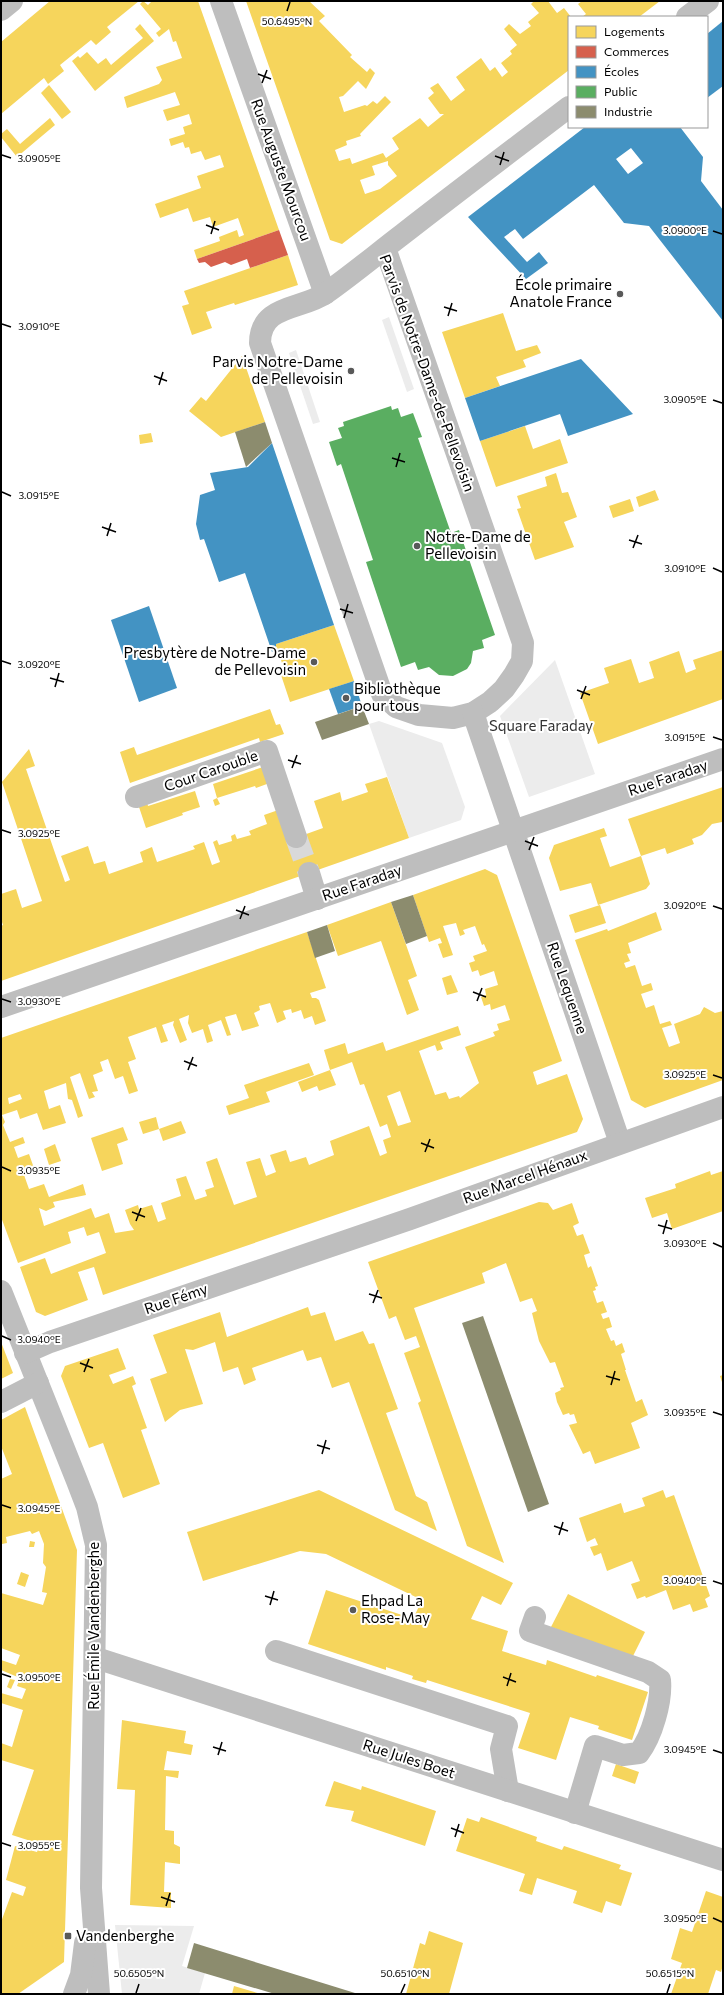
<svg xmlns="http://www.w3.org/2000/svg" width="724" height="1995" font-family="Commissioner,sans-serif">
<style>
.green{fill:#ececec}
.homes{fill:#f6d55c;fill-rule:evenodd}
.shops{fill:#d6604d}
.schools{fill:#4393c3;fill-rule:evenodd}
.public{fill:#5aae61}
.industry{fill:#8c8c6e}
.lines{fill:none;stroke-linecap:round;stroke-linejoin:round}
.minor-tunnel{stroke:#d9d9d9;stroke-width:22;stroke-dasharray:22 11;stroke-linecap:butt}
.minor{stroke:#bebebe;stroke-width:22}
.ticks{fill:none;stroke:#000;stroke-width:1.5}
.poi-dot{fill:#595959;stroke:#fff;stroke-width:1.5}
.labels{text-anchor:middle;stroke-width:4;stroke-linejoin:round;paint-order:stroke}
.street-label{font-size:15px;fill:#000;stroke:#fff}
.poi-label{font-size:15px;fill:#000;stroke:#fff;text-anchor:start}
.park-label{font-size:15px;fill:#333;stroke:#fff}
.ticks-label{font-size:10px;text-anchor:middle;fill:#000;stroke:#fff;stroke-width:4;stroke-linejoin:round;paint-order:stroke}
</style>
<rect width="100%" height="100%" fill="#fff"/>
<g class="green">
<polygon points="389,317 414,389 407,392 382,320"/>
<polygon points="296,350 320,422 313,424 289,353"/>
<polygon points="555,660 595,774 529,797 500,716"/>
<polygon points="379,721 442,743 465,807 461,820 409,838 369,724"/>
<polygon points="115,1925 194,1926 182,1966 205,1973 199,1994 122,1994"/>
</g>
<g class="homes">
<polygon points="50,1 139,1 107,27 111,32 96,45 91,40 60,65 64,71 48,84 44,78 1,114 1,42"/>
<polygon points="143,1 148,5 152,1 198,1 279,230 197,259 194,250 220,241 219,237 237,230 239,237 244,235 238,218 213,227 210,217 193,222 188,208 160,218 155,204 201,188 197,176 224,167 220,155 205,160 201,151 191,154 189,147 185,148 183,142 171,146 169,139 185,134 183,127 192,124 189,114 167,121 163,110 180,105 175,92 127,108 124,97 159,84 162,80 156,67 182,58 176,41 173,42 169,29 159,37 156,33 161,29 140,4"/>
<path d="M246,1H309L325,16L319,21L352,55L350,57L367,72L370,68L375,73L366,89L358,81L343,96L339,97L344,112L365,105L367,106L373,101L377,104L385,96L391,102L360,134L361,136L346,141L347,145L335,150L339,161L350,158L352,164L383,153L386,158L399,149L392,138L420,118L428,127L444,114H440L428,98L434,93L430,88L438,83L451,101L465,90L456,77L481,58L490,71L495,67L502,77L508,72L501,63L512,54L510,51L517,45L504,29L509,24L520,34L531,26L528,22L539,13L531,4L534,1H548L557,13L564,8L571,17H569V70L342,244L330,240ZM388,161V165L397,176L380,189L365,194L360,180L375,175L372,166Z"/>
<polygon points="582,1 660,1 639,17 582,17 586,14 578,4"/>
<polygon points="140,24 154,41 95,91 72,61 78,56 80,58 87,52 98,64 106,58 111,65 143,38 135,29"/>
<polygon points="49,85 71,112 62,119 41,93"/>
<polygon points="50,118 55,125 17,157 1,137 1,134 7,129 20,144"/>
<polygon points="288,255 298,285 235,305 234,303 206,312 212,328 192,335 182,306 189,304 184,291"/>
<polygon points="503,313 516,351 537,345 541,353 523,360 526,367 496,377 500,386 465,398 442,332"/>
<polygon points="242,356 265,422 221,437 189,411 201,397 206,401"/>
<polygon points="525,426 533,449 560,439 568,463 496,487 480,441"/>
<polygon points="151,433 153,442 140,444 139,435"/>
<polygon points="556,473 562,493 568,492 577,517 564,522 574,547 535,560 517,509 521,508 517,496 547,486 545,477"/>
<polygon points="655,490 659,500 639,507 636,497"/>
<polygon points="630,499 634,511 613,518 609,506"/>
<polygon points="334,625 354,681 290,702 280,672 284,670 279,653 274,654 273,648 276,647 276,644"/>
<polygon points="723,650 723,699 598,744 580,693 609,683 604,668 631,659 639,683 654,678 649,662 679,651 686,673 696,669 693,660"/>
<polygon points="270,709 276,725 280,724 284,734 260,742 259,738 130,783 120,752 134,747 137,755"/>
<polygon points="29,749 35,766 26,769 65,882 70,880 61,856 88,846 94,864 105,861 109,874 143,862 140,852 152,847 157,862 195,849 193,846 204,842 212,865 220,862 213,842 217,840 219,845 232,841 231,836 235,834 237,839 251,835 249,831 267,824 264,815 284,808 298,837 323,828 314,801 340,792 342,801 368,792 365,784 387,777 409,838 1,981 1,926 3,925 1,919 1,894 16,889 22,908 42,901 2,782"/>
<polygon points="269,765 275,781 256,788 255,786 217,798 213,784"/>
<polygon points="723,787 723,824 722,822 712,824 702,835 692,839 694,844 667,854 665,848 641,856 628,819"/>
<polygon points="195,791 200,807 182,813 183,815 146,828 137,801 146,798 148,806"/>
<polygon points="217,798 220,804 215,806 213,800"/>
<polygon points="604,828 607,836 600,838 610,867 641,856 650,884 646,889 598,905 591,883 560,891 549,858 554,845"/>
<path d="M485,869L497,875L562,1061L533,1072L537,1085L567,1074L583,1119L577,1132L103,1295L94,1267L78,1272L88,1300L45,1316L36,1312L20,1267L45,1258L51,1274L106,1253L99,1232L87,1236L84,1227L68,1232L71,1243L18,1263L1,1217V1038L307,932L326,988L310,993L312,998H316L319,1000L326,1021L315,1025L312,1016L304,1019L301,1010L292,1013L291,1009L283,1011L286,1019L277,1023L270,1003L259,1006L260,1010L254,1013L259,1026L242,1031L236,1014L225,1017L231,1035L227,1036L221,1020L208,1025L213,1041L207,1043L203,1029L192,1033L188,1023L189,1015L179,1019L187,1040L180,1043L173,1025L174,1021L162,1025L168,1041L161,1043L156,1027L128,1037L136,1059L128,1062L138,1091L129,1094L123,1076L115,1079L108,1059L100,1062L103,1071L93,1075L98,1091L92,1092L95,1097L89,1099L80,1073L70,1077L83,1116L78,1118L72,1100L68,1099L66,1083L44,1091L49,1109L60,1105L66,1123L43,1130L37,1113L20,1119L17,1110L2,1115L5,1122L3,1125L10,1142L23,1137L25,1143L14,1147L18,1158L29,1154L35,1171L24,1175L29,1189L44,1184L49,1197L83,1184L86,1195L53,1202L55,1207L46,1211L39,1208L44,1226L91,1208L95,1218L109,1213L115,1233L134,1230L130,1224L125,1210L138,1205L139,1209L152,1205L158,1222L166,1219L161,1203L181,1196L176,1179L186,1176L195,1200L207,1196L205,1190L214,1187L206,1162L217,1158L234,1205L257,1197L246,1162L260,1158L266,1176L276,1172L270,1155L286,1150L290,1162L306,1157L309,1165L334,1155L330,1141L369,1126L380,1156L387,1153L383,1140L391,1137L387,1124L380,1127L364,1084L360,1085L352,1062L330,1070L336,1085L319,1091L317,1086L302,1092L298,1082L330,1070L324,1050L345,1043L348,1054L383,1042L386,1051L458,1026L461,1035L440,1042L443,1049L437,1051L435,1045L419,1051L435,1095L446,1092L449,1099L459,1096L460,1098L479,1083L465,1047L495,1036L493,1032L499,1030L497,1024L510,1020L505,1005L491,1010L490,1004L484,1006L481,997L486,995L485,989L498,985L494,971L480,976L478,970L472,972L469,963L475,961L473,956L487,951L484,944L482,945L475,926L463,930L465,934L460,936L456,923L443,926L453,955L443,958L438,944L442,943L440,938L429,942L413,895ZM400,1091L411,1122L398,1126L387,1096ZM20,1094L22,1099L9,1104L8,1098Z"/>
<polygon points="391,902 417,976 408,980 419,1010 407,1015 381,941 338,956 327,925"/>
<polygon points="600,905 606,923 575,933 569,915"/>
<polygon points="656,912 662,930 628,943 631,953 627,954 630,961 624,963 626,968 635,965 642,986 651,983 653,990 641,994 646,1008 654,1005 660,1024 670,1021 672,1025 662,1028 669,1047 680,1043 674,1024 700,1014 704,1007 715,1013 723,1011 723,1080 645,1108 631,1100 575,940 607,929 608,931"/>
<polygon points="451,975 458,992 447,995 442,978"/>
<polygon points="309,1063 314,1075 266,1092 270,1102 229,1115 226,1106 249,1098 244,1085"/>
<polygon points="156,1117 159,1129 181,1121 186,1133 163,1141 159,1129 143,1134 139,1122"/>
<polygon points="123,1127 128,1140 117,1144 123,1164 102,1171 91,1138"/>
<polygon points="55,1144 61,1161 49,1165 44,1149"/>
<polygon points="710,1171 711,1175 723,1171 723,1211 672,1229 667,1213 652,1218 645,1198 676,1188 675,1184"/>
<polygon points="539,1202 548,1203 553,1210 572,1203 579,1223 573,1226 577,1236 583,1234 590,1253 584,1255 588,1268 591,1266 598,1286 595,1287 596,1290 593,1291 597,1303 603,1301 607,1312 601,1314 603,1319 609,1317 612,1327 606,1329 611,1341 614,1340 616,1346 622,1343 625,1352 621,1354 626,1370 625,1370 636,1402 642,1399 648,1415 631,1423 640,1448 595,1464 590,1451 583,1454 569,1425 577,1423 574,1414 570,1415 569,1413 563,1415 557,1402 555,1393 561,1390 560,1388 564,1387 555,1362 550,1363 539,1341 532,1313 537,1311 532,1298 520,1302 506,1263 482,1273 485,1283 414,1308 504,1563 467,1546 418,1403 421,1401 404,1353 420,1347 416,1336 405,1340 396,1316 389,1319 368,1262"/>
<polygon points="308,1307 311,1316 325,1312 335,1341 363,1331 369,1344 374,1343 398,1409 386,1413 416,1496 427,1502 437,1531 395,1510 349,1382 332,1388 321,1357 307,1361 303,1350 252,1368 256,1380 244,1385 238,1367 223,1372 215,1342 193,1350 185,1349 203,1404 180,1410 165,1422 150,1379 167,1373 153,1335 220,1312 227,1337"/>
<polygon points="1,1342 13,1373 1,1379"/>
<polygon points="118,1348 126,1369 109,1375 113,1384 133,1376 136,1384 132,1386 147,1428 141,1430 160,1484 123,1498 103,1443 89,1448 61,1376 65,1366"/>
<polygon points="723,1375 723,1385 720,1376"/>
<polygon points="25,1407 77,1550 64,1962 18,1994 1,1994 1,1922 12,1892 23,1896 26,1887 6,1880 15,1846 37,1852 40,1844 12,1835 34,1770 1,1760 1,1743 12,1747 23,1710 1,1703 1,1693 22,1699 26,1689 17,1686 20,1678 1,1670 1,1660 16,1665 20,1655 1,1648 1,1593 43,1605 47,1593 42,1592 46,1567 43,1563 44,1544 39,1531 32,1534 30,1531 6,1537 7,1543 2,1544 1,1539 1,1479 12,1474 1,1446 1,1420"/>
<polygon points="319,1490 513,1583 501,1605 482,1596 471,1619 508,1631 502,1651 546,1665 547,1660 596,1677 597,1675 648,1692 632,1740 598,1729 599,1726 570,1717 556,1760 518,1748 530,1713 427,1680 426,1683 412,1679 413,1676 386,1667 386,1670 308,1644 326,1590 402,1615 401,1617 412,1621 422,1600 326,1554 300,1551 203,1581 187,1532"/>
<polygon points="663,1490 666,1498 674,1495 710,1596 705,1599 708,1607 693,1612 690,1604 673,1610 666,1590 646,1598 645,1596 637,1599 631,1584 640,1581 632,1561 607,1571 601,1553 594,1556 590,1547 598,1545 595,1538 587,1542 579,1518 621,1503 624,1513 645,1506 642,1498"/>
<polygon points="30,1541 35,1542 34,1547 29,1547"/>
<polygon points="21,1572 29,1575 25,1587 17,1584"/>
<polygon points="568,1594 645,1632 632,1658 551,1627"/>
<polygon points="10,1679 15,1680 11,1689 7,1687"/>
<polygon points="122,1720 186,1731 184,1743 193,1745 191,1755 167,1751 164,1770 179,1771 178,1778 166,1776 165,1830 174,1831 174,1844 180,1847 180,1864 165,1862 164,1892 171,1892 171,1908 130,1905 135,1790 117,1789"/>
<polygon points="616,1764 639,1772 635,1784 612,1776"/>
<polygon points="334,1781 361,1790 362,1786 436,1811 425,1846 351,1821 354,1811 325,1806"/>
<polygon points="481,1817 537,1837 536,1841 562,1850 564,1846 621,1865 619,1869 632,1873 621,1906 606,1901 602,1913 573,1903 577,1891 537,1878 532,1895 519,1891 525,1874 456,1851 467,1818 479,1822"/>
<polygon points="706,1891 723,1897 723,1965 721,1972 716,1970 708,1994 671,1994 682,1963 671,1959 680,1928 692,1932"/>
<polygon points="429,1931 463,1943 449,1994 406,1994 420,1943 425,1945"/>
<polygon points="234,1986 261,1994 232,1994"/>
</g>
<polygon class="shops" points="279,230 288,255 250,268 247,259 231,265 225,262 211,267 205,262 199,263 197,259"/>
<g class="schools">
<polygon points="723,21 723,86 707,98 707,34"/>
<path d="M585,127H680L703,157L701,181L723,210V321L649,226L624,223L594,185L523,239L515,229L504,237L527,262L539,252L548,263L526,279L468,217ZM631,148L643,163L628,174L616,159Z"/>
<polygon points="581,359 633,414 568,436 560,414 480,441 465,398"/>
<polygon points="272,443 334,625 276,644 276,647 273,648 273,651 272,652 245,573 219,582 204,539 200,540 196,524 200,495 215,490 210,473 248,467"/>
<polygon points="149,606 177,688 139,702 111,620"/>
<polygon points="354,681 362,706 338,714 329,689"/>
</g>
<polygon class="public" points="391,406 392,410 398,408 401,417 413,413 422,437 418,438 451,533 459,530 495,635 482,640 484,648 473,651 471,663 467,669 453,676 439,675 429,667 418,670 415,662 401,667 366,562 373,560 341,464 337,466 329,442 342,438 338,428 344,426 343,422"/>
<g class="industry">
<polygon points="265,422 272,443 246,467 235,432"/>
<polygon points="362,706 369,724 322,740 315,722"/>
<polygon points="413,895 427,936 406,944 391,902"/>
<polygon points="327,925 335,951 315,958 307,932"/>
<polygon points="483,1316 549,1504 528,1512 462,1323"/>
<polygon points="194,1943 355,1993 355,1994 275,1994 187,1968"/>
</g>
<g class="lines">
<polyline class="minor-tunnel" points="296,837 309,873"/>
<g class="minor">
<polyline points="221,1 325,294"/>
<polyline points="1,10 12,1"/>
<polyline points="687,17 708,1"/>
<path d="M385,248L523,643L522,661L514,675L504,689L490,702L473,713L453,718L419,715L396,707L382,694L260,343C260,304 302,310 326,293C353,274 378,253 403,234C458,191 514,149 569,107"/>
<polyline points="473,713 620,1143"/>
<polyline points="136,797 267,751 296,837"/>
<polyline points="309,873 317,899"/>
<polyline points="1,1007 723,759"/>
<polyline points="1,1291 77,1481 87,1507 96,1545 91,1888 99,1994"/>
<polyline points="25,1353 50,1342 410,1219 723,1107"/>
<polyline points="1,1402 38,1383"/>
<path d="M535,1617L530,1631L648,1672L660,1680C662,1701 652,1736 639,1753L623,1755L595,1746L575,1813"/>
<polyline points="276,1651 507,1726 501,1749 508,1791"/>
<polyline points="96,1658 723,1860"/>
<polyline points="74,1994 81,1975 85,1943"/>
</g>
</g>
<path class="ticks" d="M287,11L290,2M258,74L271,79M262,83L267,70M2,155L11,158M495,156L509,161M500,165L504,152M206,225L219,230M713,231L722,234M211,234L215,221M444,307L457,311M448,316L452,303M2,324L11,327M154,376L167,381M159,385L163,372M713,400L722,403M392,458L405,462M396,467L400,453M2,492L11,496M102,527L116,532M107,536L111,523M629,540L642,544M633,548L638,535M713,568L722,572M340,609L353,613M344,618L348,604M2,661L11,664M50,678L64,682M55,687L59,673M577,690L590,695M581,699L586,686M713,737L722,740M288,760L301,764M292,768L297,755M2,830L11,833M525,841L538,846M529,850L534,837M713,906L722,909M236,910L249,915M240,919L245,906M473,992L486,997M2,999L11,1002M477,1001L482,988M184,1061L197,1066M188,1070L193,1057M713,1075L722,1078M421,1143L434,1148M425,1152L430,1139M2,1167L11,1171M132,1212L145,1217M136,1221L141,1208M658,1225L672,1229M663,1234L667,1220M713,1243L722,1247M369,1294L382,1298M373,1303L378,1290M2,1336L11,1340M80,1363L93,1368M84,1372L89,1359M606,1376L620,1380M611,1385L615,1371M713,1412L722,1415M317,1445L330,1449M322,1454L326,1440M2,1505L11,1508M554,1526L568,1531M559,1535L563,1522M713,1581L722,1584M265,1596L278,1600M270,1605L274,1591M2,1674L11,1677M503,1677L516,1682M507,1686L511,1673M213,1747L226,1751M713,1750L722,1753M218,1755L222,1742M451,1828L464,1833M455,1837L459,1824M2,1843L11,1846M161,1897L175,1902M166,1906L170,1893M713,1918L722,1922M136,1993L139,1984M401,1993L405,1984M667,1993L670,1984"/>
<g class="poi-dot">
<circle cx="620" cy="294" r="4"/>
<circle cx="351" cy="371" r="4"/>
<circle cx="417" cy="546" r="4"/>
<circle cx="314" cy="662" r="4"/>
<circle cx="346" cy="698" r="4"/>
<circle cx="353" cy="1610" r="4"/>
<rect x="64" y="1932" width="8" height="8" rx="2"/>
</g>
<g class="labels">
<g class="street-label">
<text transform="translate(281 170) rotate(70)" y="5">Rue Auguste Mourcou</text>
<text transform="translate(427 373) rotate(70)" y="5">Parvis de Notre-Dame-de-Pellevoisin</text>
<text transform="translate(211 771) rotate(-19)" y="5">Cour Carouble</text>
<text transform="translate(668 778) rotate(-19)" y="5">Rue Faraday</text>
<text transform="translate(362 883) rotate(-19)" y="5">Rue Faraday</text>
<text transform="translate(567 988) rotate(71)" y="5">Rue Lequenne</text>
<text transform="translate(525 1177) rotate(-20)" y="5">Rue Marcel Hénaux</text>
<text transform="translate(176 1299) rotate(-19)" y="5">Rue Fémy</text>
<text transform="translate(94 1626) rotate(-90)" y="5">Rue Émile Vandenberghe</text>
<text transform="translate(409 1759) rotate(18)" y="5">Rue Jules Boet</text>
</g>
<g class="poi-label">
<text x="612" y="290" text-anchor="end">École primaire<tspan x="612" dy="17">Anatole France</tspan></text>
<text x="343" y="367" text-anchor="end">Parvis Notre-Dame<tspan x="343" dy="17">de Pellevoisin</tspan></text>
<text x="425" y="542">Notre-Dame de<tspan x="425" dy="17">Pellevoisin</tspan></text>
<text x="306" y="658" text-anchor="end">Presbytère de Notre-Dame<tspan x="306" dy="17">de Pellevoisin</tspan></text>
<text x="354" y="694">Bibliothèque<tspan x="354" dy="17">pour tous</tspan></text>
<text x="361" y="1606">Ehpad La<tspan x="361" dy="17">Rose-May</tspan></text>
<text x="76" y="1941">Vandenberghe</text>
</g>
<g class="park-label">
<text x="541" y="731">Square Faraday</text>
</g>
</g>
<g class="ticks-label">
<text x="287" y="25">50.6495°N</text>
<text x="39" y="162">3.0905°E</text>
<text x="685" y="234">3.0900°E</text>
<text x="39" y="330">3.0910°E</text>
<text x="685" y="403">3.0905°E</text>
<text x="39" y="499">3.0915°E</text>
<text x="685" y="572">3.0910°E</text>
<text x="39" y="668">3.0920°E</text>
<text x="685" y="741">3.0915°E</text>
<text x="39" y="837">3.0925°E</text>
<text x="685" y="909">3.0920°E</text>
<text x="39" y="1005">3.0930°E</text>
<text x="685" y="1078">3.0925°E</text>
<text x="39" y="1174">3.0935°E</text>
<text x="685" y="1247">3.0930°E</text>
<text x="39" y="1343">3.0940°E</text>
<text x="685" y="1416">3.0935°E</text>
<text x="39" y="1512">3.0945°E</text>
<text x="685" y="1584">3.0940°E</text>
<text x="39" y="1681">3.0950°E</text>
<text x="685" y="1753">3.0945°E</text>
<text x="39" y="1849">3.0955°E</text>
<text x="685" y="1922">3.0950°E</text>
<text x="139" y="1977">50.6505°N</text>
<text x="405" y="1977">50.6510°N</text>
<text x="670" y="1977">50.6515°N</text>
</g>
<rect width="724" height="1995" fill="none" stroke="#000000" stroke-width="4"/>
<rect x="568" y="16" width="140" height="112" fill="#ffffff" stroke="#999999"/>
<rect x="576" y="26" width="20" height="12" fill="#f6d55c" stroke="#999999"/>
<text x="604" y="36" font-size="12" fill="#000000">Logements</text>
<rect x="576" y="46" width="20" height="12" fill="#d6604d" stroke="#999999"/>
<text x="604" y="56" font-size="12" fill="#000000">Commerces</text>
<rect x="576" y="66" width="20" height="12" fill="#4393c3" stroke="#999999"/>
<text x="604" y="76" font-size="12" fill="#000000">Écoles</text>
<rect x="576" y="86" width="20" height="12" fill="#5aae61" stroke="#999999"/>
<text x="604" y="96" font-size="12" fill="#000000">Public</text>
<rect x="576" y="106" width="20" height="12" fill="#8c8c6e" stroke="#999999"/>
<text x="604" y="116" font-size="12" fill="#000000">Industrie</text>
</svg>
